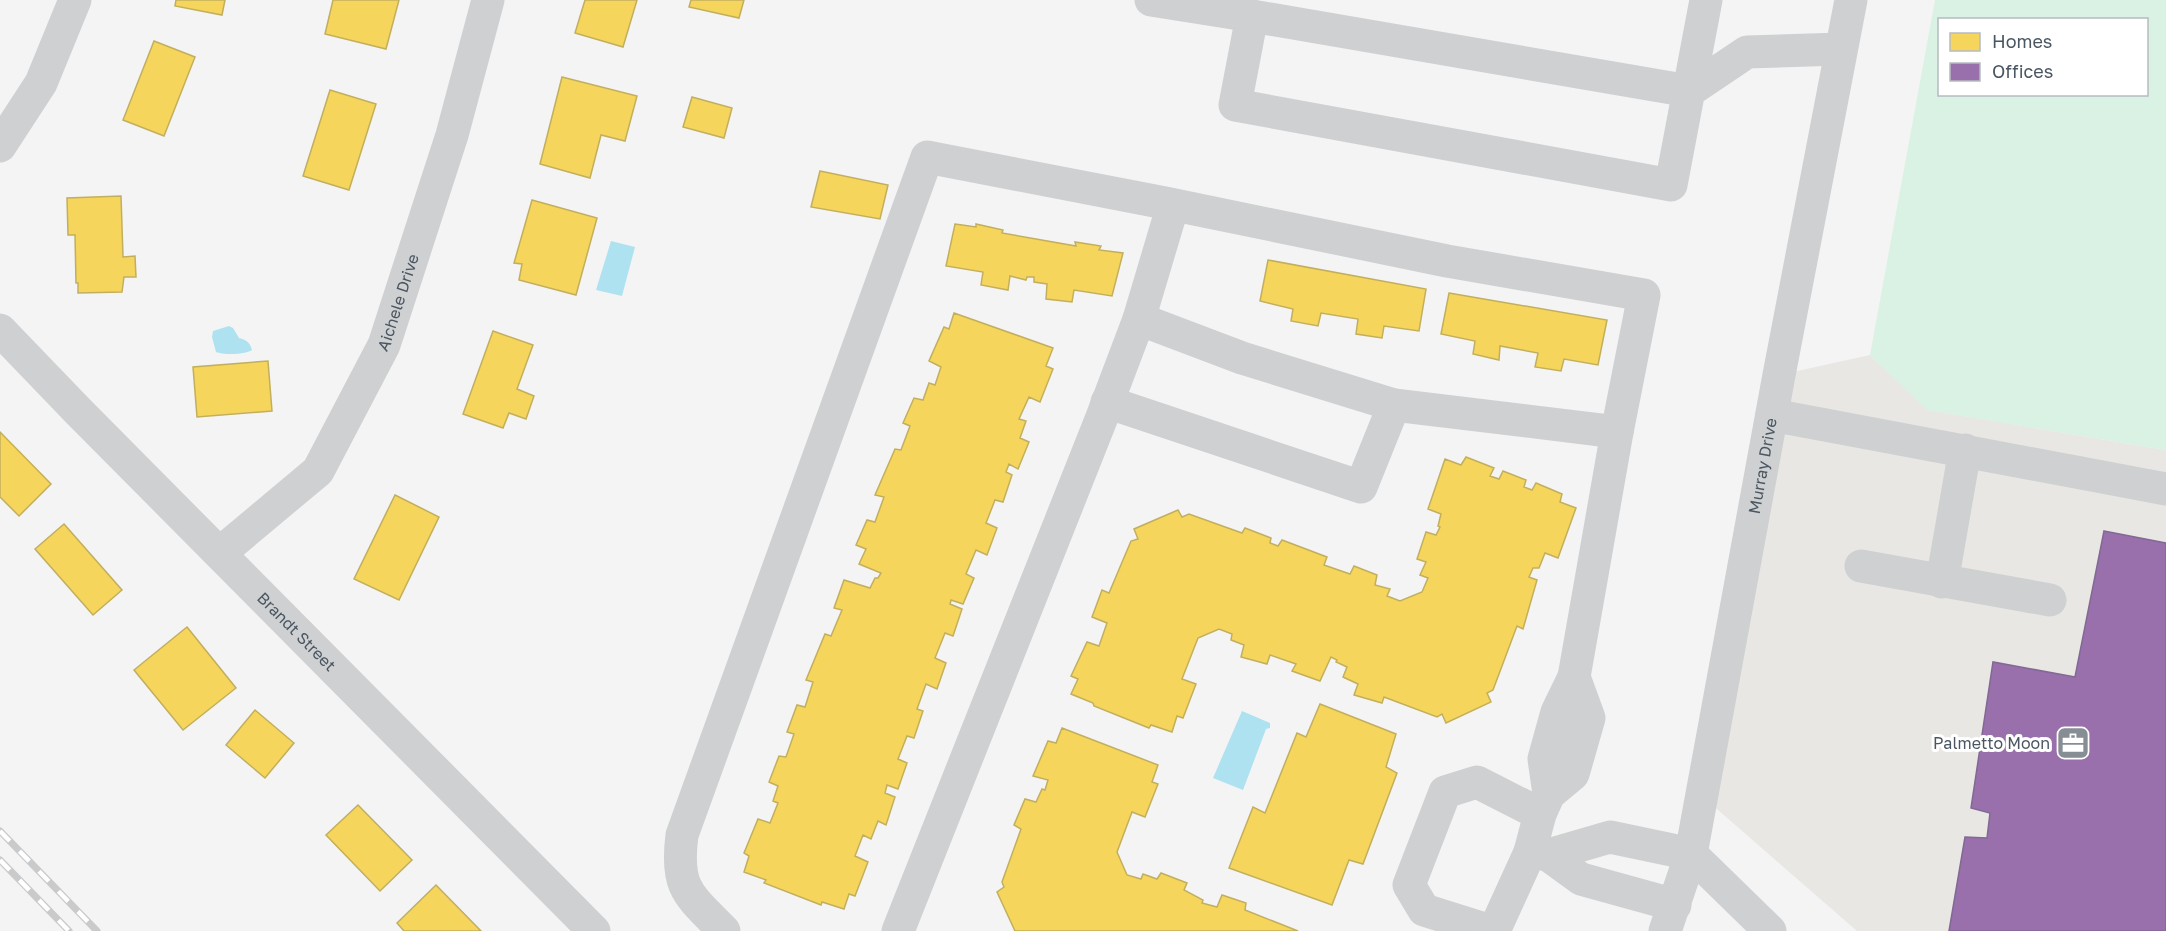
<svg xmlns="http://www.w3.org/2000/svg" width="2166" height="931" font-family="'Golos Text',sans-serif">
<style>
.commercial{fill:#e8e7e3}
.green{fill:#d9f2e3;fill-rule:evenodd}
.water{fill:#aee2f0}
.homes{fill:#f6d55c;stroke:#c2af5e;stroke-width:1.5}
.offices{fill:#9970ab;stroke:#816895;stroke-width:1.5}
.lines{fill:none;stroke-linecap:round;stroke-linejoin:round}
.minor{stroke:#ced0d2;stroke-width:33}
.rail-casing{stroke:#c9cacc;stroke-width:7}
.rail{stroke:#fff;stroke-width:4.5;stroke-dasharray:14;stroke-linecap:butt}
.labels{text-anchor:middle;stroke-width:6;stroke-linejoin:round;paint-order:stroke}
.street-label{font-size:16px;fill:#4a5661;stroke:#fff}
.poi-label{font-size:16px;fill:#4a5661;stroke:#fff;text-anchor:end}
</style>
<rect width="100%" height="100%" fill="#f4f4f4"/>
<polygon class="commercial" points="1870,355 1928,410 2166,450 2166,931 1857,931 1702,796 1779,375"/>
<path class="green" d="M1935,0H2166V450L1927,410L1870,355ZM1940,20H2146V94H1940Z"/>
<g class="water">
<polygon points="611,241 635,247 622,296 596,290"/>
<path d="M229,326L233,328L239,338C246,340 250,342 252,350C245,355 223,355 216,352L212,337L213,331Z"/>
<polygon points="1242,711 1270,723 1270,728 1266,729 1243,790 1213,778"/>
</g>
<g class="homes">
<polygon points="176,0 225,0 222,15 175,6"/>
<polygon points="333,0 399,0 386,49 325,34"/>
<polygon points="585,0 637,0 623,47 575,33"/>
<polygon points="691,0 744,0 739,18 689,7"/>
<polygon points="154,41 195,57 164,136 123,120"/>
<polygon points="562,77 637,96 625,141 601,135 590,178 540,164"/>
<polygon points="330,90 376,104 349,190 303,176"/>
<polygon points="692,97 732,108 724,138 683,127"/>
<polygon points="820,171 888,185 880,219 811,207"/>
<polygon points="121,196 123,257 135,256 136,277 124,277 122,292 78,293 78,283 76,283 75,235 68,235 67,198"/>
<polygon points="532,200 597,218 576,295 519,280 522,264 514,263"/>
<polygon points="955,224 976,227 976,224 1003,230 1002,233 1076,246 1075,242 1101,246 1099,250 1123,253 1112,296 1074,290 1072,302 1046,299 1047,284 1034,282 1034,277 1027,277 1026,280 1010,276 1008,290 981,285 983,272 946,266"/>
<polygon points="1268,260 1426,289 1419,331 1384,326 1382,338 1356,334 1358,319 1321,313 1318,326 1291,321 1293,309 1260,301"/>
<polygon points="1449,293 1607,320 1598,365 1564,359 1561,371 1535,367 1538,353 1500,346 1499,360 1473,354 1475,341 1441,334"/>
<polygon points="954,313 1053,348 1046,366 1053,369 1040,402 1029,397 1019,419 1026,421 1020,438 1029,442 1018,469 1009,464 1006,472 1012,475 1003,502 995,500 986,523 997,528 987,555 976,550 966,574 974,578 963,604 951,600 950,604 962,609 953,636 945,633 935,658 946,663 937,689 926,684 917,709 923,711 914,738 907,736 898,759 907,763 898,789 887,785 885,793 895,797 886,825 878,821 871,839 863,835 855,856 868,862 855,896 849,894 844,909 822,902 821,905 764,883 766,880 744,872 749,856 744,853 758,819 770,823 778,803 773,801 778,786 769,782 779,756 786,757 794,734 787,732 797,705 805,707 813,682 806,680 825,634 831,636 842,610 834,608 844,580 870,588 875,578 878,578 881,573 859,564 866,549 856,545 867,520 875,522 884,497 875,495 895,449 901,450 910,426 903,423 914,398 923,400 929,383 935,385 941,367 929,361 944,327 949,329"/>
<polygon points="493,331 533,345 517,389 534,396 526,419 509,413 503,428 463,414"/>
<polygon points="268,361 272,411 197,417 193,367"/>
<polygon points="0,432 51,484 19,516 0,497"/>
<polygon points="1466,457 1494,468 1490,476 1499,479 1503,471 1526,480 1524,487 1532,490 1536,483 1562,494 1560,502 1576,508 1558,558 1545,553 1539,568 1533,568 1529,577 1537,580 1523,629 1517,626 1493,690 1487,693 1491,702 1446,723 1442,714 1437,717 1384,697 1382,703 1354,695 1358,684 1343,677 1347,667 1336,662 1337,660 1331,657 1320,681 1292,671 1296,664 1270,655 1267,664 1241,657 1244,645 1231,640 1232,634 1219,629 1198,638 1182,679 1196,684 1183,718 1177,716 1172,732 1151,725 1149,728 1094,706 1093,703 1071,694 1078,679 1071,676 1087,642 1099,646 1107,623 1092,617 1102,590 1109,593 1131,541 1138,539 1134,529 1178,510 1182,517 1189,514 1242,533 1245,528 1271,538 1270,543 1278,546 1282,540 1327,557 1324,565 1350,574 1354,566 1377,575 1375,585 1390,589 1387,596 1400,601 1422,592 1428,578 1420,575 1426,562 1417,559 1426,532 1436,535 1440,527 1438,526 1441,514 1428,509 1445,459 1461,465"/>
<polygon points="395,495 439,517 399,600 354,579"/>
<polygon points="64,524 122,590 93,615 35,549"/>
<polygon points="187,627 236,688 183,730 134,670"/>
<polygon points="1320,704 1396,734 1386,767 1397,773 1363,864 1349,860 1332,905 1229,868 1253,807 1265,813 1297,733 1306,737"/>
<polygon points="255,710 294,743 265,778 226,745"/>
<polygon points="1062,728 1158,765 1152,782 1158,784 1145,817 1132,812 1117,852 1127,875 1141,879 1143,874 1157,879 1161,873 1187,883 1184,890 1203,900 1202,903 1217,907 1222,895 1246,903 1245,910 1298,931 1015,931 997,892 1004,887 1002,882 1021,829 1014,825 1025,799 1036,802 1042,789 1045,790 1048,780 1033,776 1048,741 1056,743"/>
<polygon points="358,805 412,860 380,891 326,835"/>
<polygon points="436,885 481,931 404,931 397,923"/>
</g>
<polygon class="offices" points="2104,531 2166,543 2166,931 1949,931 1965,837 1987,838 1990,813 1971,808 1993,662 2075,677"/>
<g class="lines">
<g class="minor">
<polyline points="1151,0 1252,16"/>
<polyline points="1706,0 1671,185 1235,105 1252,16 1689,91 1747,52 1841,49"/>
<polyline points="0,146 41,83 75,0"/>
<polyline points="1139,319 1242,358 1394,405 1617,432"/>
<path id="s1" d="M0,330L78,411L594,931"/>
<polyline points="1107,402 1361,487 1394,405"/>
<polyline points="1772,415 2166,489"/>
<path id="s2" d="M220,553L318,471L384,345L452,135L488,0"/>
<polyline points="1861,566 2050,600"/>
<polyline points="1942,582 1965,450"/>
<polyline points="1530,852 1548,855 1610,837 1691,854 1770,931"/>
<polyline points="1548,855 1581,879 1675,905"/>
<path d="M724,931C689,895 675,889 682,835L927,157L1165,203L1447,261L1644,295L1617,432L1574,677L1557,712L1544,759L1549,794"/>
<polyline points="898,931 1102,417 1139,319 1173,205"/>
<polyline points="1491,931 1424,910 1409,885 1445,792 1477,782 1540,814"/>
<polyline points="1494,931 1530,852 1540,814 1549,794 1573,774 1589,718 1574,677"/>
<path id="s3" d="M1665,931L1691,854L1779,375L1851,0"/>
</g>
<g class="rail-casing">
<g id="rail">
<polyline points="0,831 97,931"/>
<polyline points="0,860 69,931"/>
</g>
</g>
<use href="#rail" class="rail"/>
</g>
<defs>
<g id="office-square" transform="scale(1.725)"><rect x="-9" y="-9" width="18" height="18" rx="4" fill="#868d94" stroke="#fff"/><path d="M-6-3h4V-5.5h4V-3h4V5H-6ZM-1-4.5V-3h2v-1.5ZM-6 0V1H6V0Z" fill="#fff"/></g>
</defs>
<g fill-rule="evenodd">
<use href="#office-square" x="2073" y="743"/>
</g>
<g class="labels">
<g class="street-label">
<text dy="6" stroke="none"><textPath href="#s2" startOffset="315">Aichele Drive</textPath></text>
<text dy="6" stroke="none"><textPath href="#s3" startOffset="476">Murray Drive</textPath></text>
<text dy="6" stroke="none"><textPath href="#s1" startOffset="423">Brandt Street</textPath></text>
</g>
<g class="poi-label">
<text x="2050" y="749">Palmetto Moon</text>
</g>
</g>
<rect x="1938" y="18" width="210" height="78" fill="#ffffff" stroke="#b7bbc0" stroke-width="1.5"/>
<rect x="1950" y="33" width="30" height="18" fill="#f6d55c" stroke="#b7bbc0" stroke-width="1.5"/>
<text x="1992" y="48" font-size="18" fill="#4a5661">Homes</text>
<rect x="1950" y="63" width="30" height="18" fill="#9970ab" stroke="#b7bbc0" stroke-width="1.5"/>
<text x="1992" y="78" font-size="18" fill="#4a5661">Offices</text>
</svg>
